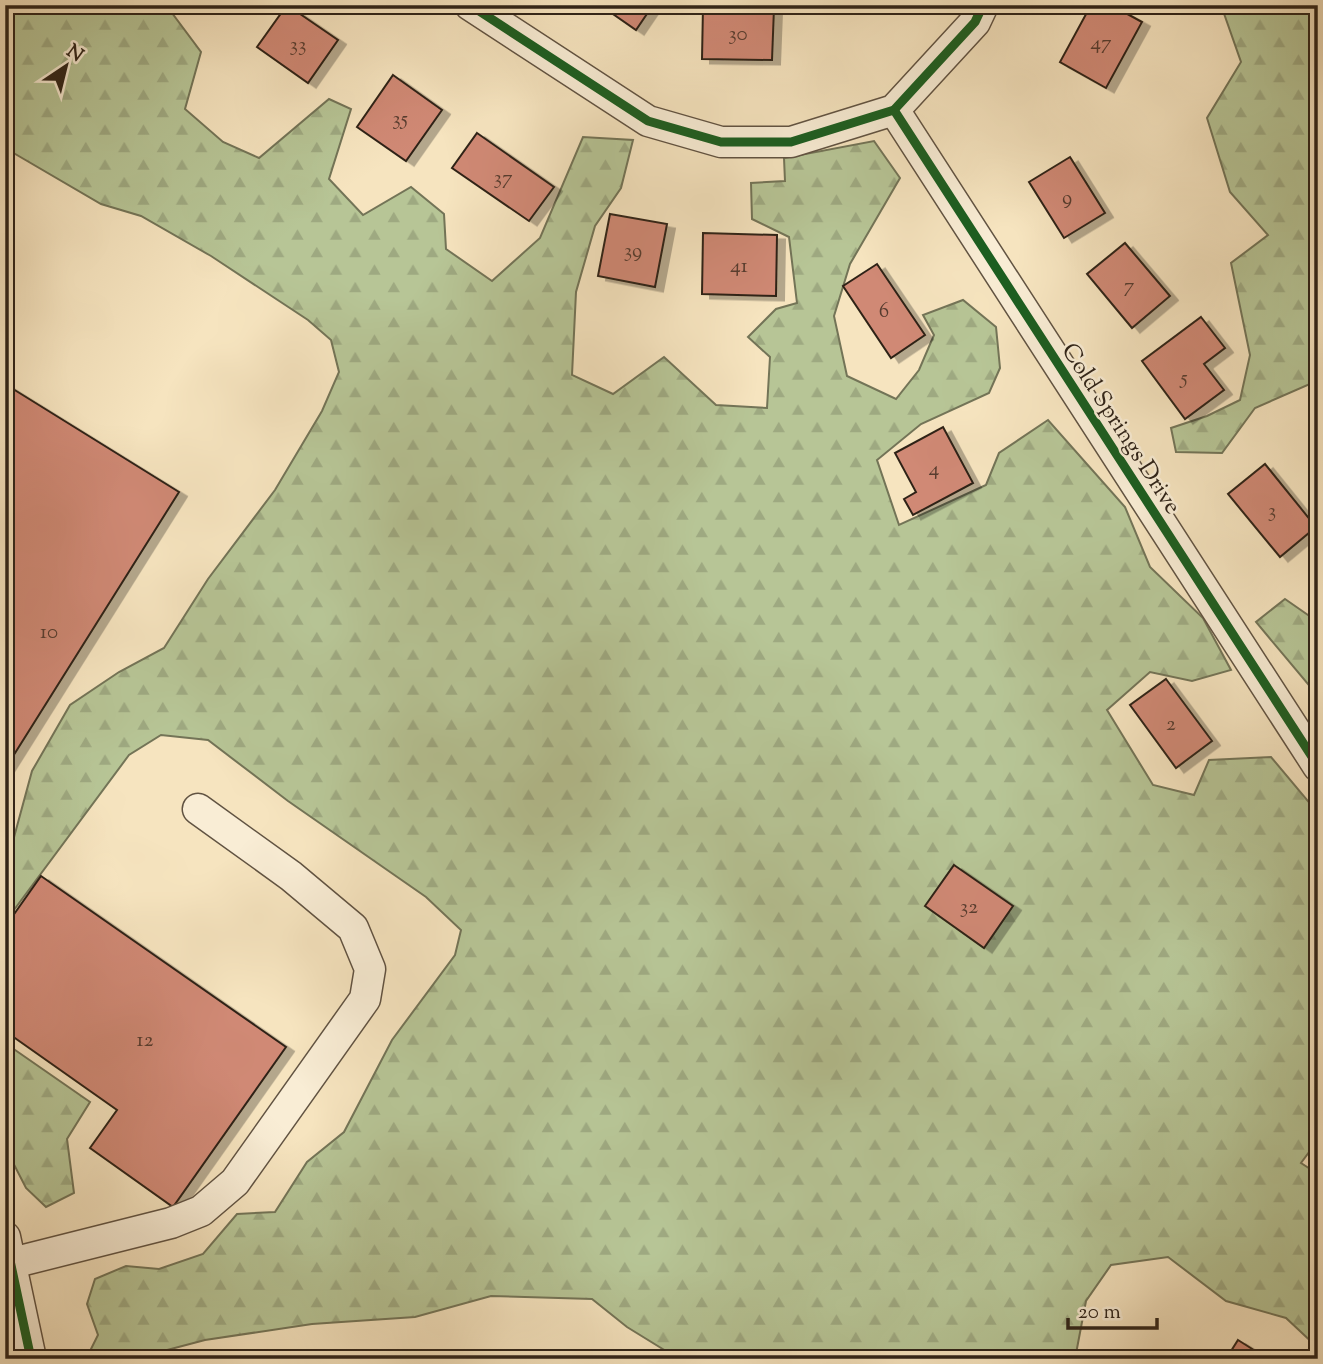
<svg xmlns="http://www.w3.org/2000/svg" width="1323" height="1364" font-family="'Sorts Mill Goudy',serif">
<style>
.forest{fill:url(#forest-firs);stroke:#737457;stroke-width:2}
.building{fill:#d08975;stroke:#2f2318;stroke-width:2;filter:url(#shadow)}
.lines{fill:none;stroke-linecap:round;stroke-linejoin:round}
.minor-casing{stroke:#615342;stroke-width:33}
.minor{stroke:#f9edd5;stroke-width:30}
.cycleway-casing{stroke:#f9edd5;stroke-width:13}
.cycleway{stroke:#1b5e20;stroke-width:9}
.labels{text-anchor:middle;stroke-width:5;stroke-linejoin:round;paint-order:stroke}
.number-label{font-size:21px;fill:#573c2f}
.street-label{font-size:24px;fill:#2f2318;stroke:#f9edd5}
</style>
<defs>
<pattern id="forest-firs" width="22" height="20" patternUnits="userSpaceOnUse" patternTransform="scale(1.75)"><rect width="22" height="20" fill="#b7c596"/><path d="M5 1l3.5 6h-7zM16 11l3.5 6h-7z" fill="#9ea981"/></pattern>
<filter id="shadow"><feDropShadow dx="8" dy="4.5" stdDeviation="0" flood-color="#0004"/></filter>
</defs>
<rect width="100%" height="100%" fill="#f6e4bf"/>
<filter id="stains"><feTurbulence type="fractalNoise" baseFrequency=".00286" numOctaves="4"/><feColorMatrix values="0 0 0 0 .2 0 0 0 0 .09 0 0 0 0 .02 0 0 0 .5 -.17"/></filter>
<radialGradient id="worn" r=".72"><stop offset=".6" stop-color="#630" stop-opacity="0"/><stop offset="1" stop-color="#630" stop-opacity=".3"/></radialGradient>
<g class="forest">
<polygon points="5,5 166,5 201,52 185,109 223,142 259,158 329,99 351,109 329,179 363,215 411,187 444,214 446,249 492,281 540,238 583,137 633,140 621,188 595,226 576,292 572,375 613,394 664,357 716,405 767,408 770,357 748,337 776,309 797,303 789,237 752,219 751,183 785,181 784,158 874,141 900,178 850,264 834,316 847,376 896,399 919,370 934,335 923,315 963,300 996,327 1000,368 989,393 921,424 877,460 899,525 986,485 999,453 1048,420 1125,507 1150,567 1203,618 1231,670 1192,681 1150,672 1107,710 1153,785 1194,795 1209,760 1271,757 1318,813 1318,1140 1301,1163 1318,1174 1318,1348 1286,1318 1226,1301 1168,1257 1111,1265 1086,1301 1075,1359 679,1359 627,1327 592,1299 491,1296 415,1317 312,1324 205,1340 133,1359 86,1359 98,1335 87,1304 95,1279 126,1266 159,1269 203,1254 237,1214 275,1212 307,1162 344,1132 392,1040 455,955 461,930 426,897 288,801 208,740 161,735 129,755 5,922 5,857 10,852 32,771 70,705 119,672 164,648 208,579 275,490 322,411 339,372 331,340 308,320 211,256 141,216 101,204 5,148"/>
<polygon points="1221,5 1318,5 1318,394 1312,383 1255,408 1222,453 1176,452 1171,428 1207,416 1240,400 1250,355 1231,263 1268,235 1230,192 1207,118 1241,62"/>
<polygon points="1285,599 1318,622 1318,696 1256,622"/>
<polygon points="5,1043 90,1102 67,1139 74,1193 46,1207 26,1188 5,1147"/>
</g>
<g class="building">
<polygon points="287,5 338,40 308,83 257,47"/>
<polygon points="600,5 653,5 636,30"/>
<polygon points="1091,5 1111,5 1142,22 1106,88 1060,62"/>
<polygon points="703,7 774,8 772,60 702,59"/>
<polygon points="393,75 442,110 406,161 357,127"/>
<polygon points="477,133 554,187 529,221 452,168"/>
<polygon points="1070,157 1105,213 1064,238 1029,182"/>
<polygon points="610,214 667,224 655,287 598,276"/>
<polygon points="703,233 777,235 776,296 702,294"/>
<polygon points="1125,243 1170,296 1132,328 1087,274"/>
<polygon points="877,264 925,335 891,358 843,286"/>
<polygon points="1201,317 1225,348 1204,364 1224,390 1185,419 1142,361"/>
<polygon points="5,384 179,492 5,769"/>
<polygon points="943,427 973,483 913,515 904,499 916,492 895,453"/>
<polygon points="1265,464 1316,527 1280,557 1228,494"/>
<polygon points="1166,679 1212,741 1176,768 1130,705"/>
<polygon points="954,865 1013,906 984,948 925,906"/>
<polygon points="41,876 286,1047 173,1207 90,1148 117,1110 5,1031 5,927"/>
<polygon points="1238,1340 1268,1359 1226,1359"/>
</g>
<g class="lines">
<g class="minor-casing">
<g id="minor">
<polyline points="470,5 648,121 721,142 791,142 894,110 975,22 983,5"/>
<polyline points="894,110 1318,766"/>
<polyline points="5,1237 31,1359"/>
<polyline points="12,1263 171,1223 201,1211 235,1182 365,999 370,969 353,928 291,876 198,809"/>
</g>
</g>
<use href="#minor" class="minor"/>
<g class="cycleway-casing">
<g id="cycleway">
<polyline points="470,5 648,121 721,142 791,142 894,110 975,22 983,5"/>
<polyline points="894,110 1318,766"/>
<polyline points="5,1237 31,1359"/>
</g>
</g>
<use href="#cycleway" class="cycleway"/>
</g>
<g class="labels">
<g class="number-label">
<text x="738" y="40">30</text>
<text x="1101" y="49">47</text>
<text x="298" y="51">33</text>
<text x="400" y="125">35</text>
<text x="503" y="184">37</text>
<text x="1067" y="204">9</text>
<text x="633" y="257">39</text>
<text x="739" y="272">41</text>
<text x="1129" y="292">7</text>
<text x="884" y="317">6</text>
<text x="1184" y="384">5</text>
<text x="934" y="475">4</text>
<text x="1272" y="517">3</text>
<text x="49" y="638">10</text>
<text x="1171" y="730">2</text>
<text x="969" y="913">32</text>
<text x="145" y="1046">12</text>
</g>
<g class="street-label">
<text transform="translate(1122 428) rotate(57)" y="8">Cold Springs Drive</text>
</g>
</g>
<rect width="1323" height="1364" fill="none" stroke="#f6e4bf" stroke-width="28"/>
<rect x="7" y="7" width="1309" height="1350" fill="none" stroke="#2f2318" stroke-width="3.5"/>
<rect x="14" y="14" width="1295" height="1336" fill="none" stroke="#2f2318" stroke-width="2"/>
<g transform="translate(66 66) rotate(35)" stroke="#f9edd5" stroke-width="5" paint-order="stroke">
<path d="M0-5L12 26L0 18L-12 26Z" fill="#2f2318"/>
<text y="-10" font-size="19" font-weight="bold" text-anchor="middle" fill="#2f2318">N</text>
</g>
<path d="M1068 1318v10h89v-10" fill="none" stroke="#2f2318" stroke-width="3.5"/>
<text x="1078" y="1318" font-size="21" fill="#2f2318" stroke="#f9edd5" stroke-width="5" paint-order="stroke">20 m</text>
<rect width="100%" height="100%" filter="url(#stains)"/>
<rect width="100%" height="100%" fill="url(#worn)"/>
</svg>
